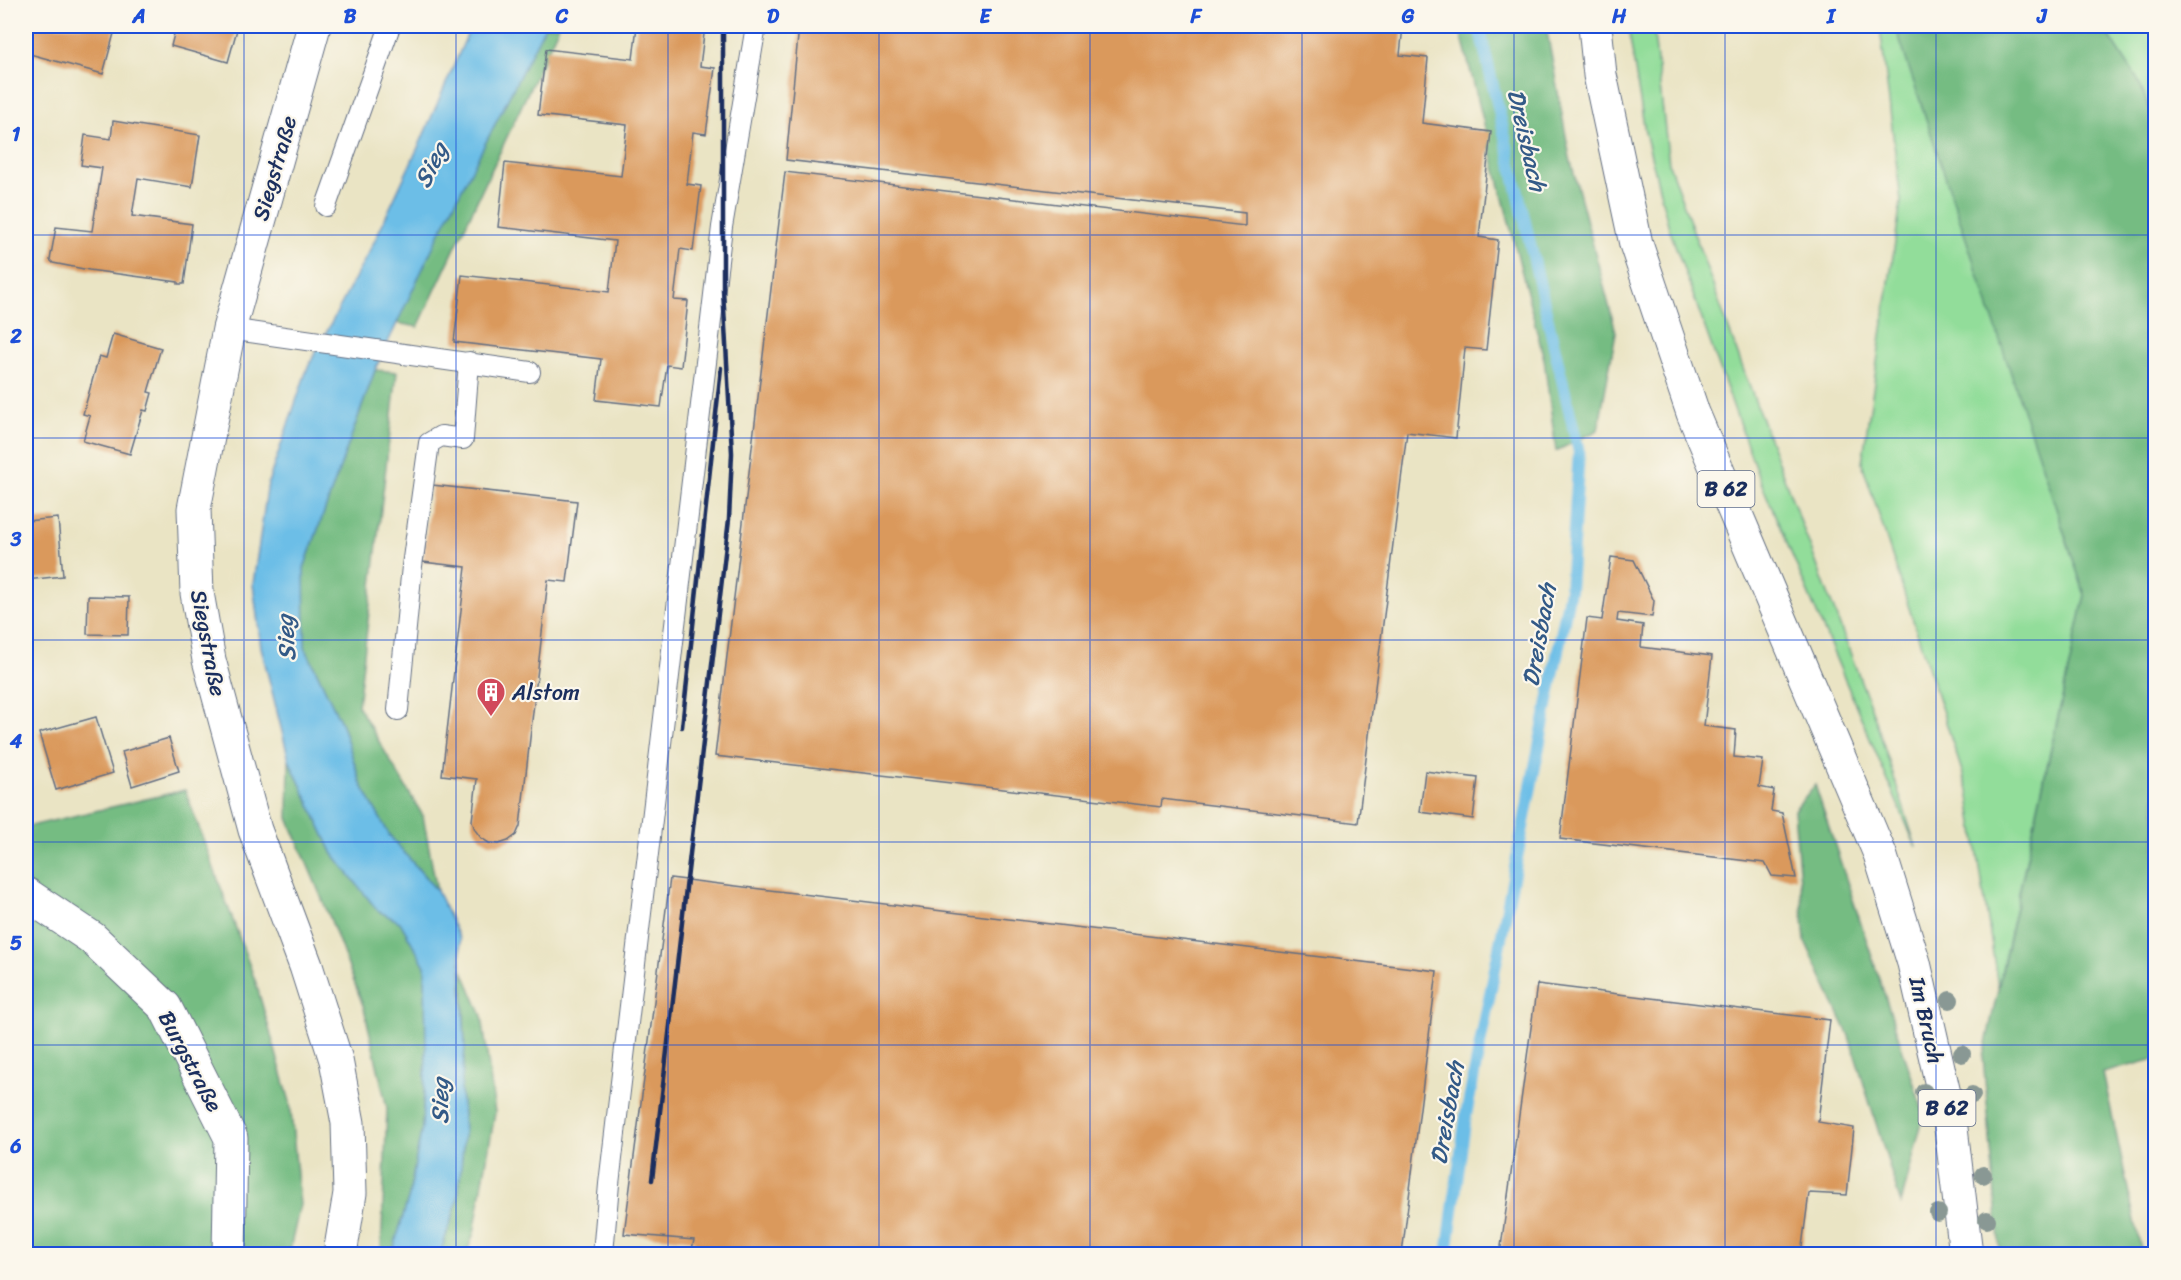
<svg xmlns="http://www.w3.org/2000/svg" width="2181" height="1280" font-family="Sriracha,sans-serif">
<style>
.green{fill:#92dd9a;stroke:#56867c;stroke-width:1.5}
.forest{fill:#75bc82;stroke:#487670;stroke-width:1.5}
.water{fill:#6cbee7;stroke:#4476a2;stroke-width:1.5}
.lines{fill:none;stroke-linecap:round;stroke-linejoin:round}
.stream{stroke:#6cbee7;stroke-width:12}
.building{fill:#da995c}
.service-casing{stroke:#636e82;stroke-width:22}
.minor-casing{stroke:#636e82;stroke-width:35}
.tertiary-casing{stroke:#636e82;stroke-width:35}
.primary-casing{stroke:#636e82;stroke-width:35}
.service{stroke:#fff;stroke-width:20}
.minor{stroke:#fff;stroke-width:33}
.tertiary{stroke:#fff;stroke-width:33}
.primary{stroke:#fff;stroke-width:33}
.rail{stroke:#1b2f5e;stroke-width:4.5}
.tree{fill:#899894}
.grid{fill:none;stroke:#1d4ed8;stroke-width:1.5;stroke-opacity:0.55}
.labels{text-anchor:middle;stroke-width:4.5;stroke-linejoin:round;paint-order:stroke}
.shield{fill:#fbf7ec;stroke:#5e6b89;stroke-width:1.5}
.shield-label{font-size:21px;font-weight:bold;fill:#1b2f5e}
.street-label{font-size:22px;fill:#1b2f5e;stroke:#fbf7ec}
.poi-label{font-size:22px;fill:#1b2f5e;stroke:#fbf7ec;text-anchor:start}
.water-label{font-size:24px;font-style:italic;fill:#335a87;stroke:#fbf7ec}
.neatline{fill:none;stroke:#1d4ed8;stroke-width:2}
.grid-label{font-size:20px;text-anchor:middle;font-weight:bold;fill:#1d4ed8}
</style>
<rect width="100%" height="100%" fill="#fbf7ec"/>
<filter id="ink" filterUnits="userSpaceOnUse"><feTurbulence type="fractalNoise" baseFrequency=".0167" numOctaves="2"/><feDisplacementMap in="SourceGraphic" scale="12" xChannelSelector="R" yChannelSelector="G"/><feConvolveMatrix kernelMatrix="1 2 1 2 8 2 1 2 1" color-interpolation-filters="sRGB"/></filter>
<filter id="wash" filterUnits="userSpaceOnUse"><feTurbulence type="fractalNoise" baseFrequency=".008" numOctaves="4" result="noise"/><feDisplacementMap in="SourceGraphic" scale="24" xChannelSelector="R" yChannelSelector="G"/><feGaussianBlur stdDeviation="1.35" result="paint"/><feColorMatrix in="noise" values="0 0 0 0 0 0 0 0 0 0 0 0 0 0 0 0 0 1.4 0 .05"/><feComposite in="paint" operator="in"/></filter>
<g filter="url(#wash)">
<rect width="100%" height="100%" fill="#eae4c4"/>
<g class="green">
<polygon points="1628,26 1653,26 1669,164 1749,385 1876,721 1916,847 1758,475 1669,228 1645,132"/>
<polygon points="1880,26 1897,26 2085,595 1998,987 1968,790 1862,463 1901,202"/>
<polygon points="2083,26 2155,26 2155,123 2138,80 2107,32"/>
</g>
<g class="forest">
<polygon points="545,26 559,26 418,327 396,323 439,234"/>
<polygon points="1459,26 1546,26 1570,158 1616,332 1598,430 1556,451 1544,359"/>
<polygon points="1895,26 2083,26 2107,32 2138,80 2155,123 2155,1059 2103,1073 2142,1254 2000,1254 1983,1057 2085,595"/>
<polygon points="375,370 397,372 358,706 423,816 437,891 390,836 361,784 342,725 305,647 304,568"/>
<polygon points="289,760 333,854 378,911 400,922 425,966 426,1057 422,1127 409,1196 392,1254 381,1254 387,1108 364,1008 330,918 288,818"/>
<polygon points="1815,785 1924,1114 1901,1204 1849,1036 1805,941 1794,810"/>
<polygon points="185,790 256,983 290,1102 300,1205 289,1254 26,1254 26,827"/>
<polygon points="463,971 482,1016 495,1113 474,1233 466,1254 440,1254 458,1199 464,1134 461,1090 465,1048"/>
</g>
<polygon class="water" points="471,26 545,26 439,234 375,370 304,568 305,647 342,725 361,784 390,836 437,891 460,939 465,1048 461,1090 464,1134 458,1199 440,1254 392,1254 409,1196 422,1127 426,1057 425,966 400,922 378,911 333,854 289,760 261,647 253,584 268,483 307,369 374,242 421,141"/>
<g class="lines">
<polyline class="stream" points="1447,1254 1466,1115 1570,590 1579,452 1479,26"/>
</g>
<g id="blocks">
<g class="building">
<polygon points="26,26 116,26 103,74 26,53"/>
<polygon points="176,26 238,26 228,62 171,46"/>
<polygon points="637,26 705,26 700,66 715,68 706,134 693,132 687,184 701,186 693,251 680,249 674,300 688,301 681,367 667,365 661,407 596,400 601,359 454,342 462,275 609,292 615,241 498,227 505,163 621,176 627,125 538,115 546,49 633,59"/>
<polygon points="799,26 1403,26 1400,55 1428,58 1422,123 1491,132 1479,237 1498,240 1486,350 1465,348 1456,438 1407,432 1358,823 1162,799 1161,807 715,756 785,172 1245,226 1245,213 786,160"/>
<polygon points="113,121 200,135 192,187 138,178 132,216 192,224 184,284 178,284 178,282 89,270 53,263 50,260 56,227 92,231 102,168 81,165 85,135 111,139"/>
<polygon points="113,334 161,348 148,392 152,393 147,411 143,410 130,454 83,441 90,416 83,414 99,356 106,358"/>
<polygon points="432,485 577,501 567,582 548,580 520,826 516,835 508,841 499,844 489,843 481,838 475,830 472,821 477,779 442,775 466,567 423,562"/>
<polygon points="58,518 63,576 26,580 26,521"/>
<polygon points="1611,557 1634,560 1654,601 1652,617 1618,613 1617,621 1643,625 1641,647 1712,656 1704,726 1736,730 1734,757 1763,760 1759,787 1774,790 1771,811 1782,813 1796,878 1772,876 1765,863 1560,839 1587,618 1602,620"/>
<polygon points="88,596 129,597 128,635 87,634"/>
<polygon points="96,717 113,773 56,790 39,733"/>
<polygon points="169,738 179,771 132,786 122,752"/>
<polygon points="1425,771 1478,778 1473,819 1420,812"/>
<polygon points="670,878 1437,971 1402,1254 691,1254 694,1240 624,1234"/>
<polygon points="1537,984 1830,1020 1818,1122 1854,1128 1847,1195 1809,1193 1801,1254 1500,1254"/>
</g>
</g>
</g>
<g filter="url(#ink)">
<use href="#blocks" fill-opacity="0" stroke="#636e82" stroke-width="1.5"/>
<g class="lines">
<g class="service-casing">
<g id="service">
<polyline points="326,206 390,26"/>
<polyline points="229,329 530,372"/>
<polyline points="398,710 412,566 429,443 441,436 463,439 469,362"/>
<polyline points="603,1254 609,1184 722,227 756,26"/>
</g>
</g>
<g class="minor-casing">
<polyline id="minor" points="26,894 92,938 165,1007 231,1138 229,1254"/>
</g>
<g class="tertiary-casing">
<polyline id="tertiary" points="314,26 229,329 194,509 197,593 209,660 255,830 306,966 336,1060 348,1123 350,1193 340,1254"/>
</g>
<g class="primary-casing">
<polyline id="primary" points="1595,26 1600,75 1636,244 1693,413 1880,854 1914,963 1950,1120 1966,1254"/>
</g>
<use href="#service" class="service"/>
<use href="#minor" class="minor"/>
<use href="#tertiary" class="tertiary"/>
<use href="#primary" class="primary"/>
<g class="rail">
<polyline points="682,727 721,368"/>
<polyline points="652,1180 729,519 732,453 723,290 723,26"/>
</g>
</g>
<g class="tree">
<circle cx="1950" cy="1000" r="9"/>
<circle cx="1962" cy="1054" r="9"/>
<circle cx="1924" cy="1092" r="9"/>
<circle cx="1972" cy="1095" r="9"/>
<circle cx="1983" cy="1175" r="9"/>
<circle cx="1938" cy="1213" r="9"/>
<circle cx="1987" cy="1220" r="9"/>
</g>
</g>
<path class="grid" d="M244,26V1254M456,26V1254M668,26V1254M879,26V1254M1090,26V1254M1302,26V1254M1514,26V1254M1725,26V1254M1936,26V1254M26,235H2156M26,438H2156M26,640H2156M26,842H2156M26,1045H2156"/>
<defs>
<g id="building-pin" transform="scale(1.5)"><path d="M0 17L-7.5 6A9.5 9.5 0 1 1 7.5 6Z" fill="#d1495b" stroke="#fbf7ec"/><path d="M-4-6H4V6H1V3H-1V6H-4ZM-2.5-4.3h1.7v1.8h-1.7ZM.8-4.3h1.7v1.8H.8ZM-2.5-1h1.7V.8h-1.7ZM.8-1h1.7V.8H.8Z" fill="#fff"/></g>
</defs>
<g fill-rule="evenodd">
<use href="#building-pin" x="491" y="692"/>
</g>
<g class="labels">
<g class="shield">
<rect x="1697.5" y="471" width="57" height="36" rx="4.5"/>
<rect x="1918.5" y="1090" width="57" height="36" rx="4.5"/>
</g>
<g class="shield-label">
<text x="1726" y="496">B 62</text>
<text x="1947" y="1115">B 62</text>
</g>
<g class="street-label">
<text transform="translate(274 168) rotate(-74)" y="8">Siegstraße</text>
<text transform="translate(209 643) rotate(79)" y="8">Siegstraße</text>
<text transform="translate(1927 1020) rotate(77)" y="8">Im Bruch</text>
<text transform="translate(191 1061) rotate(62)" y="8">Burgstraße</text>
</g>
<g class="poi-label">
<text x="512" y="700">Alstom</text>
</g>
<g class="water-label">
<text transform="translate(1527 140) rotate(77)" y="8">Dreisbach</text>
<text transform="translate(431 165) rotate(-64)" y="8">Sieg</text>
<text transform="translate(1539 635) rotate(-80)" y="8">Dreisbach</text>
<text transform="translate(286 638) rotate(-94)" y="8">Sieg</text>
<text transform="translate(440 1101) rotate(-90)" y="8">Sieg</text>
<text transform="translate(1447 1113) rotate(-80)" y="8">Dreisbach</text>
</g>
</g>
<rect width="2181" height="1280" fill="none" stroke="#fbf7ec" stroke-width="66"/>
<rect x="33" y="33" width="2115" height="1214" class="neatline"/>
<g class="grid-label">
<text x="139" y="23">A</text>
<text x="350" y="23">B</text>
<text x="562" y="23">C</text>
<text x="773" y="23">D</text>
<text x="985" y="23">E</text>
<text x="1196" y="23">F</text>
<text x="1408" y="23">G</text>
<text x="1619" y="23">H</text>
<text x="1831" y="23">I</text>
<text x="2042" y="23">J</text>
<text x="16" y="141">1</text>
<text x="16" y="343">2</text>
<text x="16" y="546">3</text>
<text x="16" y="748">4</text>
<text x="16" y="950">5</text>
<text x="16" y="1153">6</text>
</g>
</svg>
